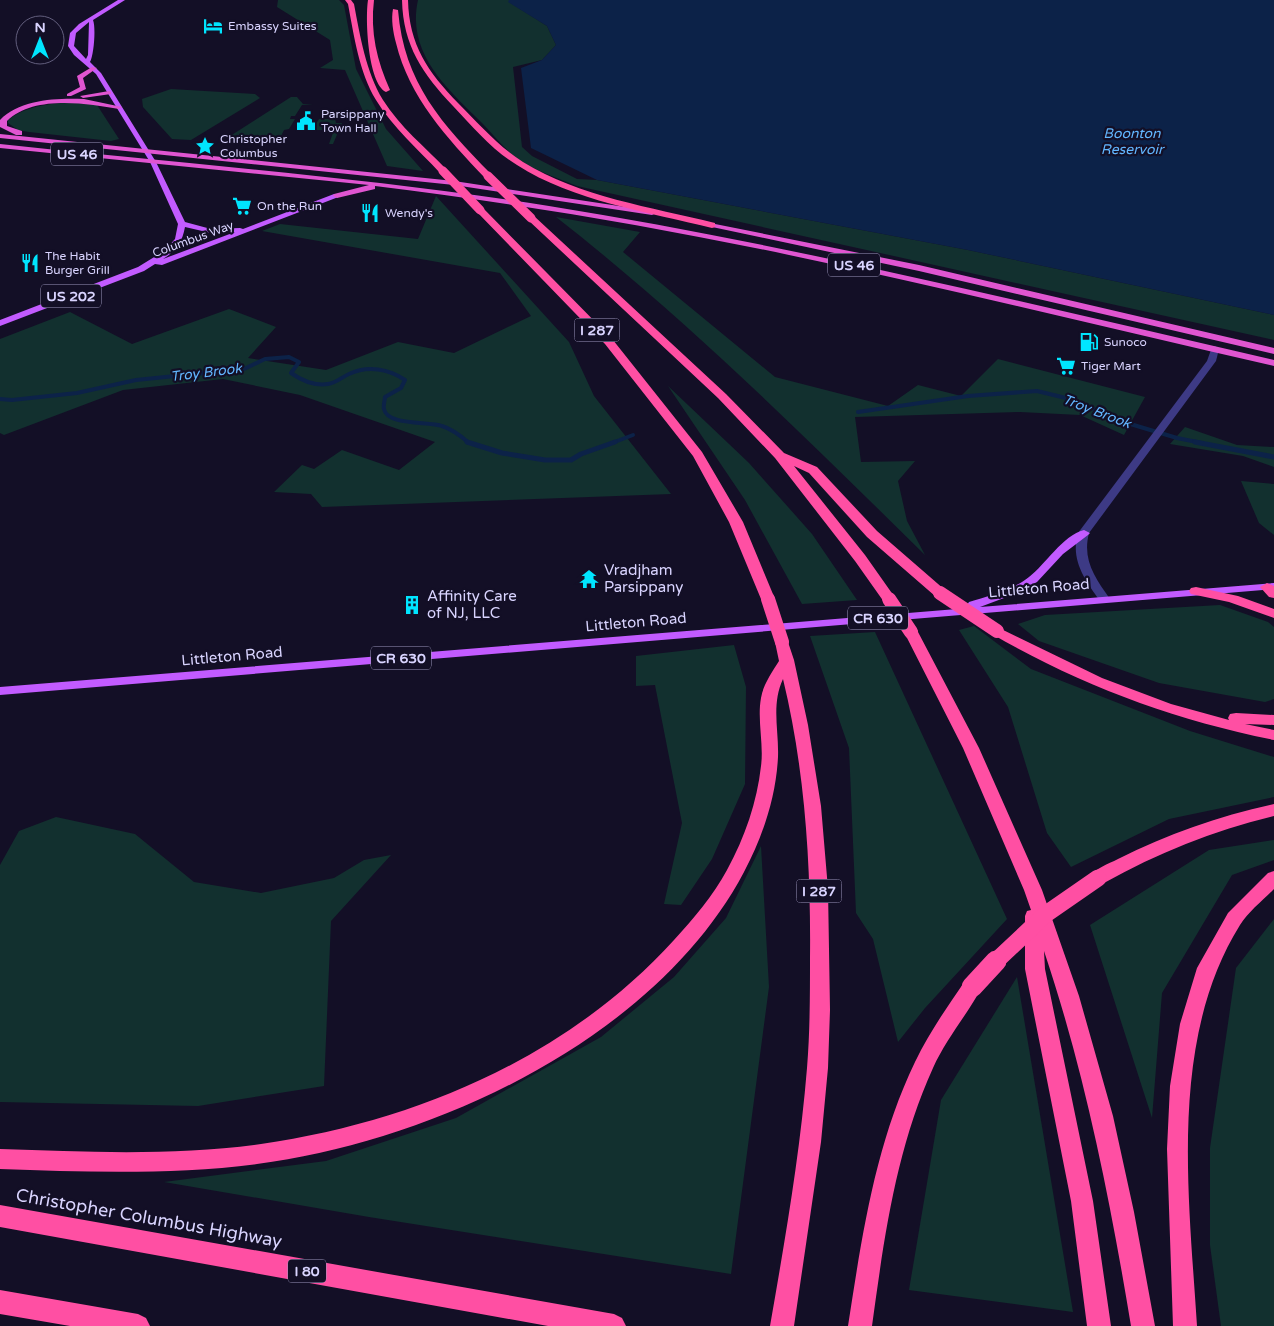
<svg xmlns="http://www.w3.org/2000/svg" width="1274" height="1326" font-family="'Varela Round',sans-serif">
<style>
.green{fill:#12302f}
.water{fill:#0c2248}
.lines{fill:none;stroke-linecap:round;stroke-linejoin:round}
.stream-far1{stroke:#0c2248;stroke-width:4}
.stream{stroke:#0c2248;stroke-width:5}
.tertiary{fill:#3d3a85;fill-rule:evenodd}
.primary{fill:#c25bff;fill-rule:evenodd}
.trunk{fill:#e055d1;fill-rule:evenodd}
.motorway{fill:#ff4fa3;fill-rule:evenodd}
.motorway-bridge-far3{stroke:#ff4fa3;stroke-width:9}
.motorway-bridge-far2{stroke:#ff4fa3;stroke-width:14}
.motorway-bridge-far1{stroke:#ff4fa3;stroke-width:17}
.motorway-bridge{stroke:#ff4fa3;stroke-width:21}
.labels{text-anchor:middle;stroke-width:4.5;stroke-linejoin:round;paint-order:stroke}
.far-poi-label{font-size:12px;fill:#d9d4ff;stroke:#130f26;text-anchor:start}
.far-street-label{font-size:12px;fill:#d9d4ff;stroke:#130f26}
.far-water-label{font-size:14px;font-style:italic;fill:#62b6ff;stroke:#130f26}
.shield{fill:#130f26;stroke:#9e99be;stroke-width:1}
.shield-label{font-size:14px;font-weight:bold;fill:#d9d4ff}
.poi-label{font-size:15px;fill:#d9d4ff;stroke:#130f26;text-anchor:start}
.street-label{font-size:15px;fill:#d9d4ff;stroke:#130f26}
.near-street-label{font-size:18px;fill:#d9d4ff;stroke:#130f26}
</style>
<rect width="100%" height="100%" fill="#130f26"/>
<g class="green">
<polygon points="278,0 339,0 344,5 356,69 386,129 423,171 387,166 345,70 320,68 333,60 330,40 277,7"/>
<path d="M418,0H509V2L547,26L556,45L542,60L513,67L522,147L532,156L577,179L597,180L968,250L1274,315V340L577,186C557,178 536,171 518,159C505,150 493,134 482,123C448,89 406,54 418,0Z"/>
<polygon points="171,89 255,94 260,98 191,140 172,139 143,107 142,99"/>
<polygon points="291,97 297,97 303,104 313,104 302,105 295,116 291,116 290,119 295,119 289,129 284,130 281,136 287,138 236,139 227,138"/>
<path d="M70,102L97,105L119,139L111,141L29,132L18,130L8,123V120C26,106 48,104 70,102Z"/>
<polygon points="319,119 335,119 336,123 342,123 333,144 329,144 334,130 312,130"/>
<polygon points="436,196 569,342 594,396 671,494 322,507 311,494 274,492 302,465 314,469 342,450 399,470 435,442 300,395 223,379 123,390 4,435 0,433 0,339 70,312 132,344 229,309 276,327 248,358 326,370 398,342 454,353 531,316 500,273 262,231 280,224 418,239"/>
<path d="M556,217L640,232L623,252L775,377L888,406L918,385L961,396L998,359L1145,397L1124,435L1080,415L1020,412L855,417L861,462L915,461L898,481L907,521L925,555C806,438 688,320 556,217Z"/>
<polygon points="668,386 749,463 812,534 857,600 802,604 745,500"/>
<polygon points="1185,427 1237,445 1274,447 1274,467 1243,456 1170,444"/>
<polygon points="1241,481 1274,484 1274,535 1259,523"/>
<polygon points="1220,605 1268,622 1274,627 1274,699 1265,702 1159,683 1039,641 1018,624 1045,615"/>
<polygon points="974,626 1031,669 1190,731 1274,757 1274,797 1169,819 1071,867 1047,833 1008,707 959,630"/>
<polygon points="875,632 1007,919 925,1008 898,1042 873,939 856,913 849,748 810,636"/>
<polygon points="734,645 746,687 745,784 712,859 681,905 664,904 682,823 655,685 636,686 636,656"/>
<polygon points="56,817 135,834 194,882 261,893 334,878 364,860 391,855 331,921 324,1086 198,1106 0,1102 0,865 19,831"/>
<polygon points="1274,840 1274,860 1232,875 1162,993 1152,1118 1090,925 1209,850"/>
<polygon points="761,846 769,987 731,1274 369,1217 164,1182 326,1161 456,1118 601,1037 674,977 726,918"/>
<polygon points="1274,919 1274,1326 1221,1326 1210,1245 1210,1148 1236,968"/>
<polygon points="1017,977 1073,1312 909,1290 941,1100"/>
</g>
<polygon class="water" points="509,0 1274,0 1274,315 968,250 597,180 531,148 521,68 542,60 556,45 547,26 508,2"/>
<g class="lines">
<g class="stream-far1">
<path d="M0,399L12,400L77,393L136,380L244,369L265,359L289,357L299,362L291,373C301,380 315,386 328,384C336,383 342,377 349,374C368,365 389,369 405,380L401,388L385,397C385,400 383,405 384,409C387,426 429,421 442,426C452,429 461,436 469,443"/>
<polyline points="858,412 968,396 1037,391 1070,399 1127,423 1177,438 1202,443"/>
<polyline points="612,443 633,435"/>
</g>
<g class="stream">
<polyline points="467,442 502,453 545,460 571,460 581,454 615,442"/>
<polyline points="1195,442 1274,457"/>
</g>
<path class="tertiary" d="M1215,346L1219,349L1216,361L1089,533C1082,560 1095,578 1110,599L1108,601H1100C1085,580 1070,560 1078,533L1207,361L1212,347Z"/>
<g class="primary">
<path d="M118,0H125L93,20C96,27 94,55 90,62L101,73L156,162L185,222L211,229L240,228L243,229L334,194L341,196L162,265L155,264L144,271L0,326V320L138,267L164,251L175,239L178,224L150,162L96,74L74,55L68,46L70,33L79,24ZM89,22L88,55L86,59L74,46L76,33ZM185,227L211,233L235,232L163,259C176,251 182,243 185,227Z"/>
<path d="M1084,530L1090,533L1088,535L1063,554L1037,582L1012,595L980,607L1274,583V589L0,695V687L969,608L967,605L969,602C988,596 1013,590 1029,577C1045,565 1063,535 1084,530Z"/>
</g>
<g class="trunk">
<polygon points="92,67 97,68 83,78 86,89 71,96 67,96 67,94 80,87 77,76"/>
<polygon points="109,91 111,92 111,94 83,98 80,96"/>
<path d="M84,99L122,107L119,109C86,103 33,95 7,121V126L22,131V135H16L0,127V120C20,99 57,98 84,99Z"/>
<polygon points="0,134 454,181 652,211 656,213 652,215 454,185 0,138"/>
<path d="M0,144C183,164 367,177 549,206C793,245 1033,305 1274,360V366C1112,329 951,289 789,255C652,226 514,203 375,186V189L337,198L333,196L334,194L369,185L0,148Z"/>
<polygon points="695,220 919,265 1274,348 1274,354 919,271 698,224 695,224"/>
</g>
<g class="motorway">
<path d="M345,0H351L354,4C360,36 366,72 383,100C400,127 425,147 446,169V173H440C418,149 393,128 376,100C359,72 354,36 348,4Z"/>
<path d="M368,0H374C370,32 377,61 390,90L386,92C368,83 365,19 368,0Z"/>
<path d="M402,0H408C409,45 428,72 458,103C479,124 498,146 523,162C580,197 651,207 715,223V227L712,228C648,212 573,201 517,165C492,150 473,127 453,106C423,74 403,46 402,0Z"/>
<path d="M393,9L398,10C404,83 442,124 491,174V178H485C447,138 409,97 396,43C393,32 391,19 393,9Z"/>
<polygon points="480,207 483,208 613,340 702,452 743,522 775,599 773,602 763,602 761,599 729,522 693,456 605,344 477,212 477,208"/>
<polygon points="531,215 534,216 726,394 784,453 817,467 877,531 945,590 947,593 945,596 935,596 867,537 809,473 794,466 865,555 896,599 894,602 884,602 855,561 775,458 718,398 528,220 527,218"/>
<polygon points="1267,583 1274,586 1274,598 1269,597 1260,587"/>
<polygon points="1196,587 1238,596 1274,609 1274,618 1229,602 1191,594 1189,591 1191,588"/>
<path d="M997,627L1102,678L1171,704L1229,720L1228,718L1230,714L1236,713L1274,715V725L1245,724L1274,730V740C1172,719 1082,686 992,634L990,631L992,628Z"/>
<path d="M911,628L916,629L918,632L979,748L1042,890L1079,996L1113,1116L1134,1212L1155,1326H1131C1110,1199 1085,1073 1044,951L1045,969L1093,1201L1111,1326H1087L1071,1201L1025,969V916L1027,911L1031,910L1024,890L963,748L904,632L906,629Z"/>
<path d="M782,637L787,639L794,660L808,725L821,806L828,889L830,1010L828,1068L821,1142L794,1326H770C785,1240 800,1154 807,1068C810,1031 810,995 810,958C811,865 805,770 783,679C771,705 779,730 778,757C776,797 763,836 744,872C657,1037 436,1141 257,1164C172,1175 86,1172 0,1169V1149C87,1152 175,1156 261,1144C415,1122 568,1057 674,940C694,918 713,896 727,870C745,837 757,802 761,766C764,744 757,720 761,698C763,685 772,672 779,661L775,642L777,639Z"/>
<path d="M1274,804V816C1214,830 1158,853 1104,883L1098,885L1092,883L1089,878C1094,869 1108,864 1118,859C1168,834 1219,816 1274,804Z"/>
<path d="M1274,871V889C1263,900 1248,912 1240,925C1168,1040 1189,1197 1197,1326H1173L1167,1149L1170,1086L1180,1024L1197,968L1228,913L1268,873Z"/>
<path d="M972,979L979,981L982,987C967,1015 946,1039 933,1068C896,1149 884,1239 872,1326H848C862,1236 875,1145 915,1062C929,1033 947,1007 965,981Z"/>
<polygon points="0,1205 614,1314 622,1318 626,1326 548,1326 0,1227"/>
<polygon points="0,1290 138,1314 146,1318 150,1326 70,1326 0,1314"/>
</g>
<g class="motorway-bridge-far3">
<polyline points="443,171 480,210"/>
<polyline points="488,176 531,218"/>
</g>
<g class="motorway-bridge-far2">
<polyline points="940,593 997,631"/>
<polyline points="768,599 782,642"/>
<polyline points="889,599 911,632"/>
</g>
<polyline class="motorway-bridge-far1" points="995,962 1046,914 1098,878"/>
<polyline class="motorway-bridge" points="972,987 996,961"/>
</g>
<defs>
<g id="hotel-bare" transform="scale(1.5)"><path d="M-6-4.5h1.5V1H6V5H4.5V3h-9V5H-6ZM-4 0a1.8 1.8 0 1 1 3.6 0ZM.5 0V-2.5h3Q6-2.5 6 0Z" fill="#00e5ff" stroke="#130f26" stroke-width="2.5" paint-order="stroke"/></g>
<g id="civic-bare" transform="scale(1.5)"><path d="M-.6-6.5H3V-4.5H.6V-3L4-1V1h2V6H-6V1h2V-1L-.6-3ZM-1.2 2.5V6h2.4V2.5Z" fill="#00e5ff" stroke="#130f26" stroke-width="2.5" paint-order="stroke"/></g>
<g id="sight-bare" transform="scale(1.5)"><path d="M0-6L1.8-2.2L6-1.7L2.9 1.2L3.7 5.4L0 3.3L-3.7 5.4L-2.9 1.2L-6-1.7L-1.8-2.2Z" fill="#00e5ff" stroke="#130f26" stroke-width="2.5" paint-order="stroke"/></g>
<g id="supermarket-bare" transform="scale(1.5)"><path d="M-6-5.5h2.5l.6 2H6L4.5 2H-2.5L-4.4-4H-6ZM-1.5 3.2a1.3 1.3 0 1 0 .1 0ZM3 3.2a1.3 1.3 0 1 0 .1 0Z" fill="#00e5ff" stroke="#130f26" stroke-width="2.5" paint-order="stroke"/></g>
<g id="restaurant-bare" transform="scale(1.5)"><path d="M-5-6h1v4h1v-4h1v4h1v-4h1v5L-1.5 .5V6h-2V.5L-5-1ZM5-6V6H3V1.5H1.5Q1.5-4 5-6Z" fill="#00e5ff" stroke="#130f26" stroke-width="2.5" paint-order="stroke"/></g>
<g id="fuel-bare" transform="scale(1.5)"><path d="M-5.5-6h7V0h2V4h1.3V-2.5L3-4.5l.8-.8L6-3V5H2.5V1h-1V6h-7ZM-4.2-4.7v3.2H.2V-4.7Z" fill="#00e5ff" stroke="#130f26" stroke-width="2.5" paint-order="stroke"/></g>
<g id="temple-bare" transform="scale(1.5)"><path d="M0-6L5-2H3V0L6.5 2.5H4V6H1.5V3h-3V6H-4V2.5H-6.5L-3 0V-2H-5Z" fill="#00e5ff" stroke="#130f26" stroke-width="2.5" paint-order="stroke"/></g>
<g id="building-bare" transform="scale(1.5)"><path d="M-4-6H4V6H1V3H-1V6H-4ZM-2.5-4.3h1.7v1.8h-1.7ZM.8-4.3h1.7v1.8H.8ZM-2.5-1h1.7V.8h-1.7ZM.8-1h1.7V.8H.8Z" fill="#00e5ff" stroke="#130f26" stroke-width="2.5" paint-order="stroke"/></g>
</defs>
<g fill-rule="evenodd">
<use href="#hotel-bare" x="213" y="26"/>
<use href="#civic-bare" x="306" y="121"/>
<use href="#sight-bare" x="205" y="146"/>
<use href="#supermarket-bare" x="242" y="206"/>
<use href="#restaurant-bare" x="370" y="213"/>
<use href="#restaurant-bare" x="30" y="263"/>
<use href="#fuel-bare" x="1089" y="342"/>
<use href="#supermarket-bare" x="1066" y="366"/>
<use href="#temple-bare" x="589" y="579"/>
<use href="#building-bare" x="412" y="605"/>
</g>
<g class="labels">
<g class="far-poi-label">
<text x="228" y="30">Embassy Suites</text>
<text x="321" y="118">Parsippany<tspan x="321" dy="14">Town Hall</tspan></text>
<text x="220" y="143">Christopher<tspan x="220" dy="14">Columbus</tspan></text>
<text x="257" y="210">On the Run</text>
<text x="385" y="217">Wendy's</text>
<text x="45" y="260">The Habit<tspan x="45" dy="14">Burger Grill</tspan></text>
<text x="1104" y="346">Sunoco</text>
<text x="1081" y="370">Tiger Mart</text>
</g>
<g class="far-street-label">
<text transform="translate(193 239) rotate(-20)" y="4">Columbus Way</text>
</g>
<g class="far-water-label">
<text x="1132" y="138">Boonton<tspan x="1132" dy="16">Reservoir</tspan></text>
<text transform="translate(206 372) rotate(-7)" y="5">Troy Brook</text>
<text transform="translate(1097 411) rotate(21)" y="5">Troy Brook</text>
</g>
<g class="shield">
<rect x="51" y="142.5" width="52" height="23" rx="4"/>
<rect x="828" y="253.5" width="52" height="23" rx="4"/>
<rect x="41" y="284.5" width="60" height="23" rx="4"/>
<rect x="574.5" y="318.5" width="45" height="23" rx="4"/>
<rect x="848" y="606.5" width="60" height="23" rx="4"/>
<rect x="371" y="646.5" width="60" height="23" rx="4"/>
<rect x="796.5" y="879.5" width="45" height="23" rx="4"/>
<rect x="288" y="1259.5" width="38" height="23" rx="4"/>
</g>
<g class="shield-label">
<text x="77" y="159">US 46</text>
<text x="854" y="270">US 46</text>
<text x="71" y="301">US 202</text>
<text x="597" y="335">I 287</text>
<text x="878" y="623">CR 630</text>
<text x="401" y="663">CR 630</text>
<text x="819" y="896">I 287</text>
<text x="307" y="1276">I 80</text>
</g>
<g class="poi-label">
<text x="604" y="575">Vradjham<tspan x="604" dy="17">Parsippany</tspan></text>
<text x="427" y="601">Affinity Care<tspan x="427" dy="17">of NJ, LLC</tspan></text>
</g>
<g class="street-label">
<text transform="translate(1039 588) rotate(-5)" y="5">Littleton Road</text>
<text transform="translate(636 622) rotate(-5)" y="5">Littleton Road</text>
<text transform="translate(232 656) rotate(-5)" y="5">Littleton Road</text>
</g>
<g class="near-street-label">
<text transform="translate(149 1218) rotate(10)" y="6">Christopher Columbus Highway</text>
</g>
</g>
<g transform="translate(40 40)"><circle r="24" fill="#130f26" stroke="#625e7d"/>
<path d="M0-4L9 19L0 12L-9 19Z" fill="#00e5ff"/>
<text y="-8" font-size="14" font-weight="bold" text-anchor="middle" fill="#d9d4ff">N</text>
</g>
</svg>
